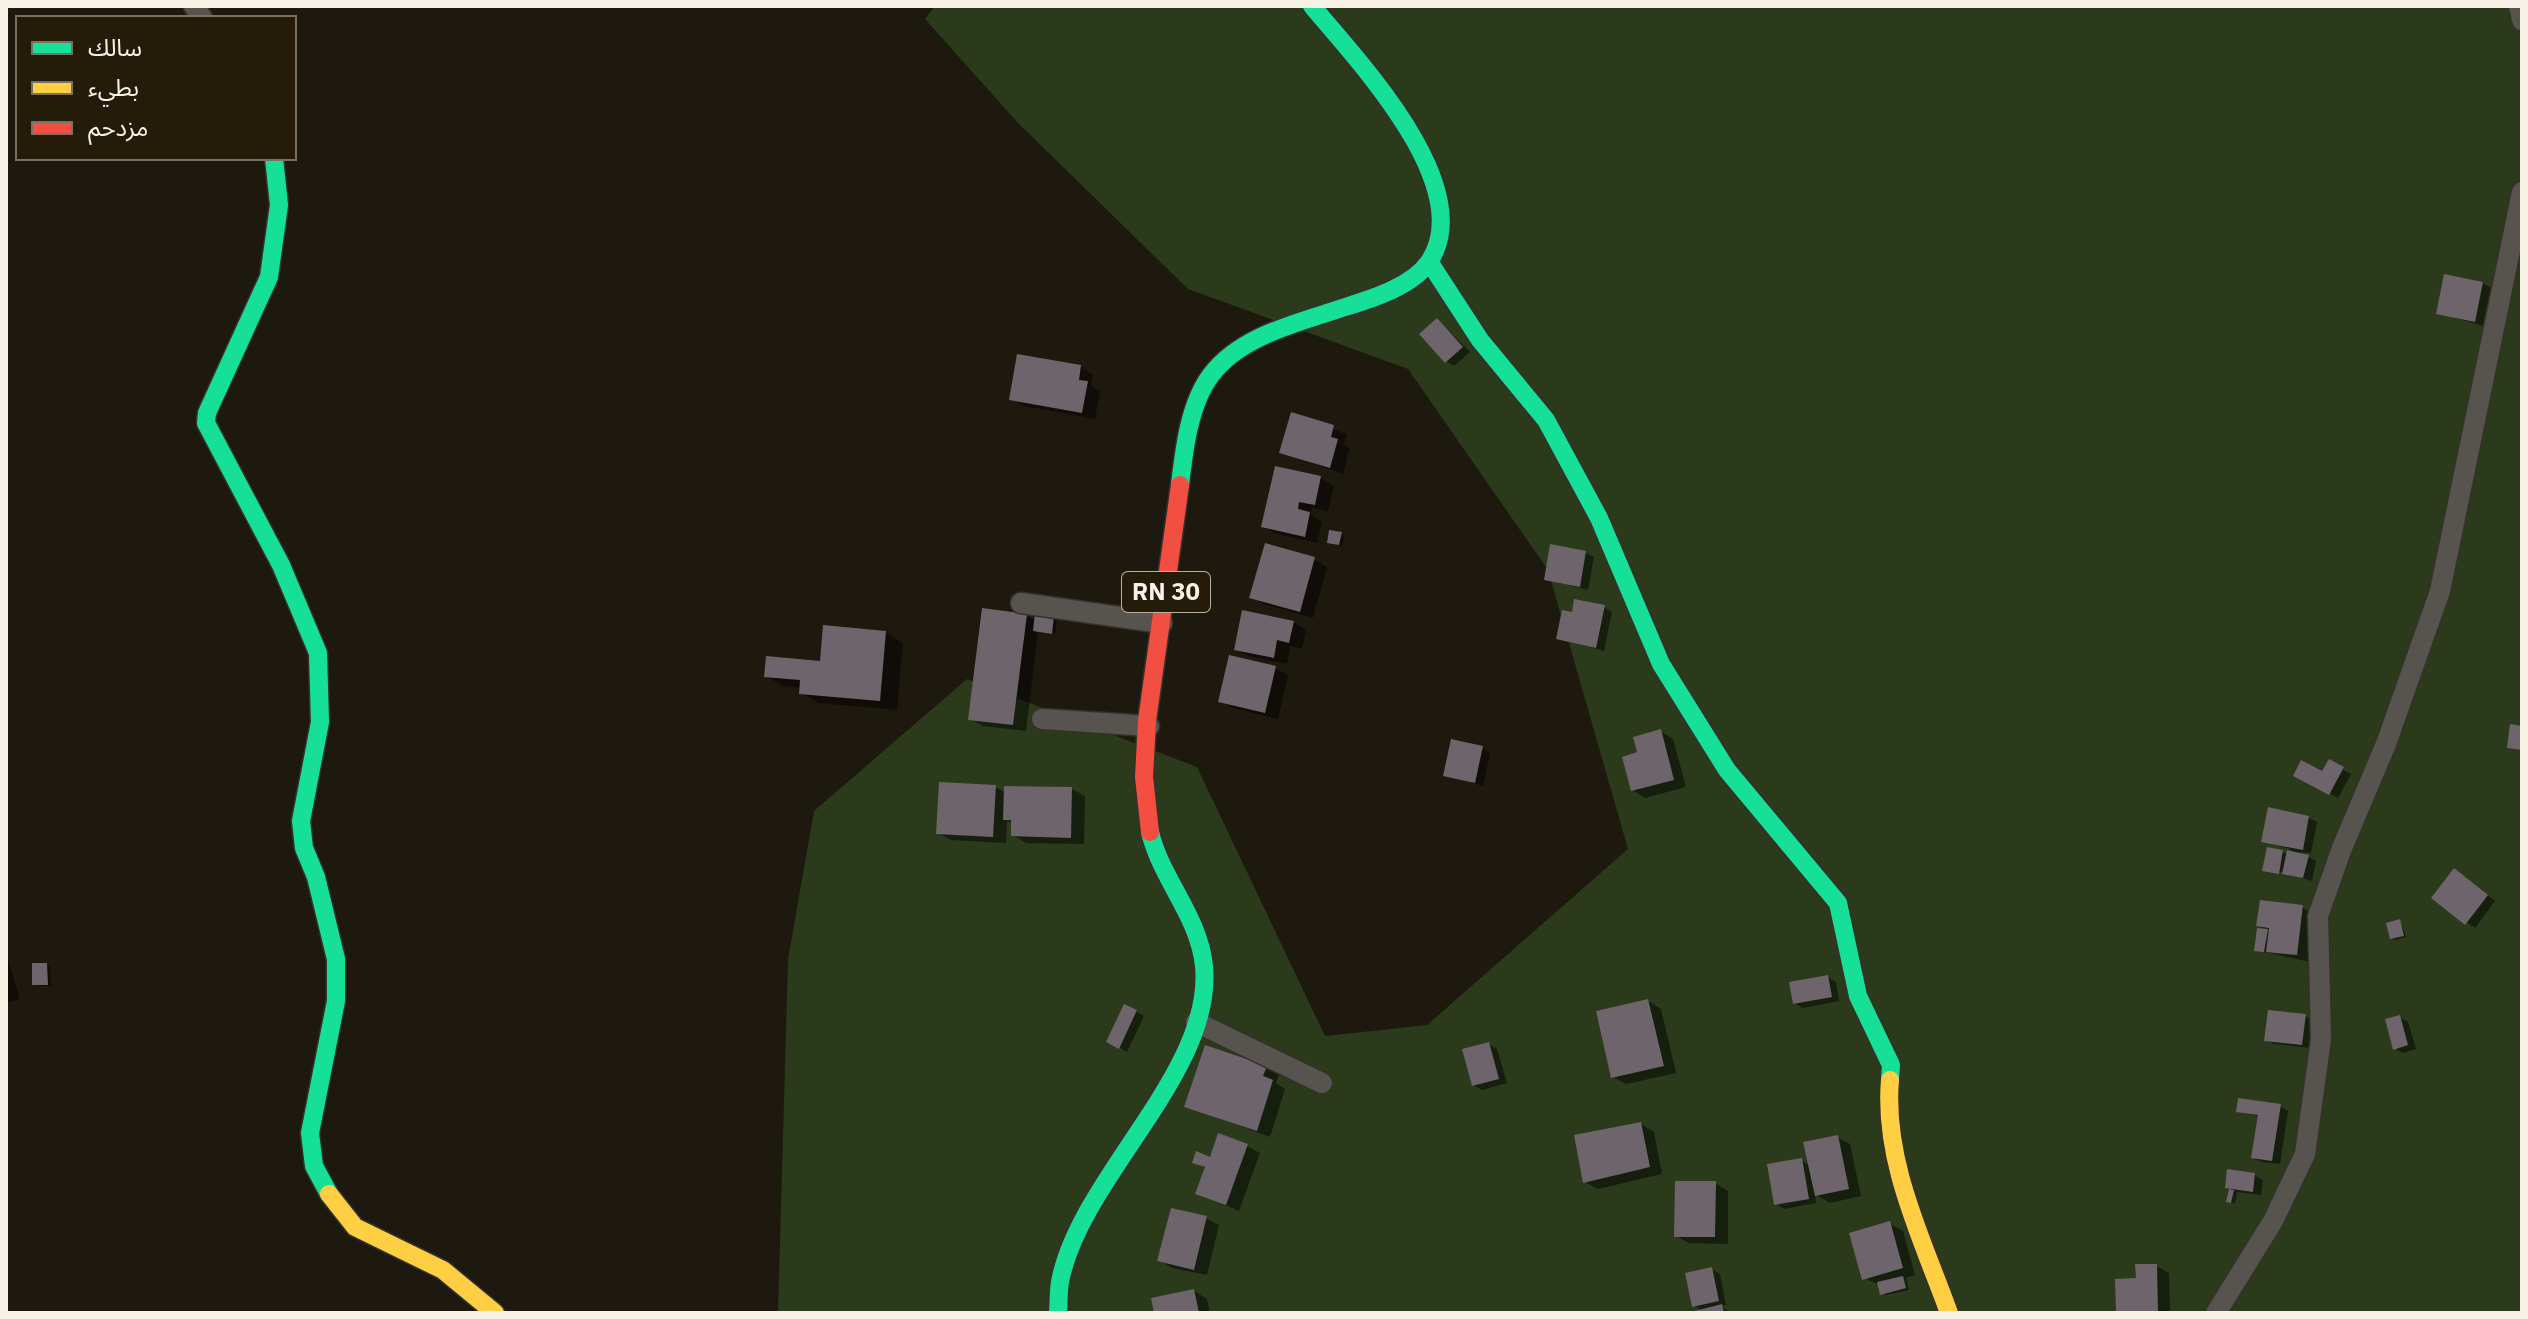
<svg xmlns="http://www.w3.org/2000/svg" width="2528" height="1319" font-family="'IBM Plex Sans','Noto Sans Arabic',sans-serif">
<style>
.green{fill:#2a3a1b}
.shadow{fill:#0007}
.building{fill:#6d656b}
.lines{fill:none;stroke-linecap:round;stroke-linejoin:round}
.street-casing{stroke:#36322b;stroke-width:23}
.fast-casing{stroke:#36322b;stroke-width:21}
.slow-casing{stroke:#36322b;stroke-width:21}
.jam-casing{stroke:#36322b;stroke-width:21}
.street{stroke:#575450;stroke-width:20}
.fast{stroke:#16e098;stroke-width:18}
.slow{stroke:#ffcf43;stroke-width:18}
.jam{stroke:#f24e42;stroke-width:18}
.labels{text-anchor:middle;stroke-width:8;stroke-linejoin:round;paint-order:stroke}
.shield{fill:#241b09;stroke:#b8b1a4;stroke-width:2}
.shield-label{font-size:24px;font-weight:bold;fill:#f8f1e6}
</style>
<rect width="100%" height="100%" fill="#1e190f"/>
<polygon class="green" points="935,6 2522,6 2522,1313 778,1313 788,959 814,811 967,679 1197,767 1325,1036 1427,1025 1628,849 1548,570 1408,369 1188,289 1018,123 925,19"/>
<g class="shadow">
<polygon points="2483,283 2491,288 2483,326 2438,313"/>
<polygon points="1438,320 1470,352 1454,366 1446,361"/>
<polygon points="1080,367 1093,375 1091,386 1100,391 1095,419 1024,406 1011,399"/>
<polygon points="1292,415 1347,434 1344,444 1350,448 1343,474 1281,452"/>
<polygon points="1276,468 1321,478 1334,486 1328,511 1312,508 1311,515 1322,522 1317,543 1276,534 1263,526"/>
<polygon points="1341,534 1344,536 1342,546 1332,543"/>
<polygon points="1586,553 1594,557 1588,590 1546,579"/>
<polygon points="1314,559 1327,567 1313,618 1264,604 1252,597"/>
<polygon points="1604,607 1612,612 1604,651 1558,638 1573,615"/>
<polygon points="1027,616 1036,621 1057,619 1055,634 1038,632 1026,731 983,726 970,719"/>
<polygon points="1293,622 1306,630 1302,649 1290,646 1287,664 1249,656 1236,649"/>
<polygon points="886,633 903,643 897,710 819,703 801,693 802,688 783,686 766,676 822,663"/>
<polygon points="1275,668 1288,675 1278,719 1233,708 1220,701"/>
<polygon points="1660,731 1673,739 1686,787 1645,798 1632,790 1639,754"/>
<polygon points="1482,748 1490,753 1483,786 1445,775"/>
<polygon points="2329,762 2351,774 2338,798 2295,775 2323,774"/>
<polygon points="995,787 1006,793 1072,789 1085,796 1084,844 1026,843 1013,835 1013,824 1007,820 1006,843 951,840 938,833"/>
<polygon points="2309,818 2317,822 2311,853 2300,852 2316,861 2312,881 2283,872 2268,872 2283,852 2288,855 2290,849 2264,841"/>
<polygon points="2463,876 2495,901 2475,928 2434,898"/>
<polygon points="2302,907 2315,915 2310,962 2256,950 2259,930 2269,932 2258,925"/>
<polygon points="2400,921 2406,937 2395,940 2392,938"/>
<polygon points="6,953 20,999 6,1003"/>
<polygon points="47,965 50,967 51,986 38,986 34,984"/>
<polygon points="1827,977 1836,982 1839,1001 1803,1008 1794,1003"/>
<polygon points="1648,1001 1661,1009 1676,1073 1626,1084 1613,1077"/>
<polygon points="1125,1006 1144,1016 1127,1052 1108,1041"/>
<polygon points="2305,1016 2313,1021 2310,1048 2274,1044 2266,1040"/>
<polygon points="2400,1017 2408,1022 2416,1049 2403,1053 2394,1048"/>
<polygon points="1489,1044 1497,1049 1507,1083 1482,1090 1473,1085"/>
<polygon points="1266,1068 1279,1075 1276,1083 1285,1089 1270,1137 1187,1106"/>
<polygon points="2280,1106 2288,1111 2280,1164 2261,1162 2253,1157 2260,1117 2238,1111"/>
<polygon points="1641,1124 1654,1132 1662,1174 1598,1189 1585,1182"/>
<polygon points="1837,1137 1850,1144 1861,1196 1830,1203 1815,1194 1816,1203 1784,1209 1776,1204 1801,1160 1810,1166"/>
<polygon points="1247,1146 1260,1153 1239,1211 1198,1193 1207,1169 1194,1162"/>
<polygon points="2254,1175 2263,1180 2261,1195 2237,1192 2235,1204 2228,1201 2231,1189 2227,1187"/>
<polygon points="1715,1183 1728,1191 1728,1244 1689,1243 1676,1236"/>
<polygon points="1206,1218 1219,1225 1207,1275 1172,1268 1159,1260"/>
<polygon points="1890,1224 1903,1231 1915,1275 1906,1278 1909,1290 1886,1295 1880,1285 1864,1278"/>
<polygon points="2156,1266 2169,1273 2170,1313 2118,1313 2138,1280"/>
<polygon points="1711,1269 1720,1274 1726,1305 1721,1306 1730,1313 1695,1313 1703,1311 1694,1305"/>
<polygon points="1194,1291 1207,1299 1210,1313 1156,1313"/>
</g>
<g class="building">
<polygon points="2444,274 2483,282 2475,322 2436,314"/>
<polygon points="1437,318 1463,347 1445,363 1419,334"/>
<polygon points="1017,354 1081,365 1079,380 1088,381 1082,413 1009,400"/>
<polygon points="1291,412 1334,425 1331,437 1338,439 1330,468 1279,453"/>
<polygon points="1275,466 1321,476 1315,505 1299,502 1298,509 1310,512 1305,537 1261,527"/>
<polygon points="1329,530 1342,532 1339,545 1327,543"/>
<polygon points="1265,543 1315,557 1300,612 1249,598"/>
<polygon points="1550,544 1586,551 1580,587 1544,580"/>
<polygon points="1574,599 1605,605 1596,648 1556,639 1562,610 1572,612"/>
<polygon points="982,608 1027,614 1013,725 968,720"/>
<polygon points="1242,610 1294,621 1289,643 1277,640 1274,658 1234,650"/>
<polygon points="1035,613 1054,615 1052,634 1033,631"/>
<polygon points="823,625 886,631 880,701 799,694 800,680 764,677 766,656 820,661"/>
<polygon points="1229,655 1276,666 1265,713 1218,702"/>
<polygon points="2510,724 2522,726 2522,750 2507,748"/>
<polygon points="1661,729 1674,780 1631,791 1622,757 1637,752 1633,737"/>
<polygon points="1451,739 1483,746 1475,783 1443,776"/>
<polygon points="2329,759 2344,767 2329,795 2293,776 2301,760 2322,771"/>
<polygon points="939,782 996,785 993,837 936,834"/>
<polygon points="1004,786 1072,787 1071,838 1011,836 1011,820 1003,820"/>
<polygon points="2268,807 2309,816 2303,850 2261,842"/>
<polygon points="2267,847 2283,850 2279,874 2262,871"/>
<polygon points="2287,850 2309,855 2303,878 2282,874"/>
<polygon points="2454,868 2488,895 2465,925 2431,898"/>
<polygon points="2260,900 2303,905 2297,955 2266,952 2269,928 2256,926"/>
<polygon points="2400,919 2404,936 2390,939 2386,923"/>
<polygon points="2257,928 2268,929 2264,952 2254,951"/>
<polygon points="32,963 47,963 48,985 32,985"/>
<polygon points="1828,975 1832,997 1793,1004 1789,982"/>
<polygon points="1648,999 1664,1066 1611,1078 1596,1011"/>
<polygon points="1124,1004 1137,1010 1119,1049 1106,1042"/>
<polygon points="2268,1010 2306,1014 2302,1045 2264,1041"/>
<polygon points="2400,1015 2408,1045 2393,1050 2385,1019"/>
<polygon points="1489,1042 1499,1079 1472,1086 1462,1049"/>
<polygon points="1205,1045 1267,1066 1263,1076 1273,1080 1257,1131 1184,1107"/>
<polygon points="2238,1098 2281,1104 2272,1161 2251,1158 2258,1115 2236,1112"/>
<polygon points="1641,1122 1650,1167 1583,1183 1574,1135"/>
<polygon points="1218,1133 1248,1144 1226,1205 1195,1194 1205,1167 1192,1163 1196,1151 1210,1157"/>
<polygon points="1838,1135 1849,1189 1815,1196 1803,1142"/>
<polygon points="1802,1158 1809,1199 1774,1205 1767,1164"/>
<polygon points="2227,1169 2255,1173 2253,1192 2225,1188"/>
<polygon points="1675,1181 1716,1181 1715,1237 1674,1237"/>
<polygon points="2229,1189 2234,1190 2231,1203 2226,1202"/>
<polygon points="1171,1208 1207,1216 1194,1270 1157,1261"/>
<polygon points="1890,1221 1903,1268 1862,1280 1849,1233"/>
<polygon points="2135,1264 2157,1264 2158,1313 2116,1313 2115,1279 2136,1278"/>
<polygon points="1712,1267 1719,1301 1692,1307 1685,1273"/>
<polygon points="1903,1276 1906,1288 1880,1295 1877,1282"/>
<polygon points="1194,1289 1199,1313 1154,1313 1151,1298"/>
<polygon points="1722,1304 1724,1313 1691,1313 1691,1312"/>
</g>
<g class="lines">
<g class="street-casing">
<g id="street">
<polyline points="194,6 202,18"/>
<polyline points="2519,6 2522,20"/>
<polyline points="1021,603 1162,623"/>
<polyline points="1042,719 1149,726"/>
<polyline points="1196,1022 1322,1083"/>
<polyline points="2216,1313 2273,1221 2305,1154 2321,1039 2318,916 2342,848 2386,744 2440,591 2522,192"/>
</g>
</g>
<g class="fast-casing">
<g id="fast">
<polyline points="274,158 279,205 269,277 207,413 206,423 281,565 318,653 320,722 301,821 304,848 316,877 336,959 336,1001 310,1133 314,1166 329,1194"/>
<polyline points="1430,263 1480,340 1546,420 1599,518 1661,664 1727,770 1838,903 1858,996 1891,1065 1890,1080"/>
<path d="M1180,485C1184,451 1189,404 1211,375C1239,338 1290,325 1333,311C1363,301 1409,290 1429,262C1479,187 1357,60 1312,6"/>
<path d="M1058,1313C1059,1301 1058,1288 1061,1277C1084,1174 1214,1071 1204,966C1199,916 1161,879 1150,832"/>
</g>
</g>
<g class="slow-casing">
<g id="slow">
<path d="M1890,1080C1883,1161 1922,1238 1949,1313"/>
<polyline points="329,1194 355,1227 443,1270 495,1313"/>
</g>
</g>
<g class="jam-casing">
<polyline id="jam" points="1150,832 1144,777 1147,721 1180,485"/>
</g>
<use href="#street" class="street"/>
<use href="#fast" class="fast"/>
<use href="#slow" class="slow"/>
<use href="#jam" class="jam"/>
</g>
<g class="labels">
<rect class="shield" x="1122" y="572" width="88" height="40" rx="6"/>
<g class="shield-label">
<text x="1166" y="600">RN 30</text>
</g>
</g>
<rect width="2528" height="1319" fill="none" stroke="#f8f1e6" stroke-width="16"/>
<rect x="16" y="16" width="280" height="144" fill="#241b09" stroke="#797161" stroke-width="2"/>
<rect x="32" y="42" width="40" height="12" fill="#16e098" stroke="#797161" stroke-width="2"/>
<text x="88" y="56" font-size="24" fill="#f8f1e6">سالك</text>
<rect x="32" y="82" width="40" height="12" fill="#ffcf43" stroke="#797161" stroke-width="2"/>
<text x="88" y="96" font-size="24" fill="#f8f1e6">بطيء</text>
<rect x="32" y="122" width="40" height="12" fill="#f24e42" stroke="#797161" stroke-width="2"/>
<text x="88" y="136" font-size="24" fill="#f8f1e6">مزدحم</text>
</svg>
